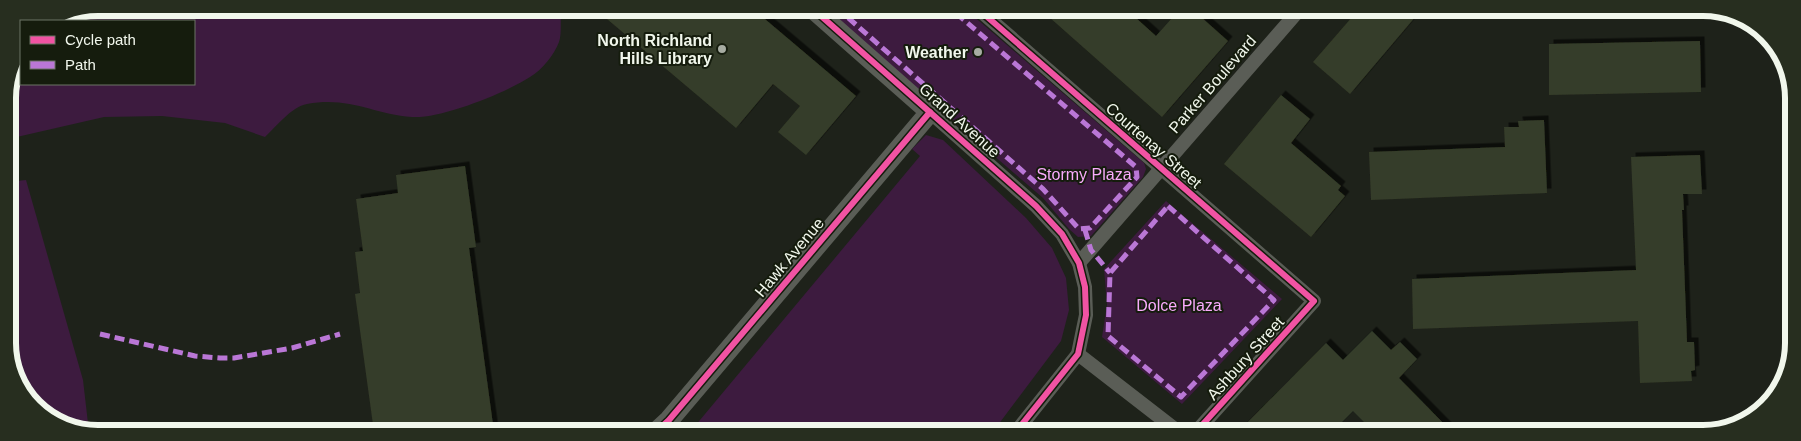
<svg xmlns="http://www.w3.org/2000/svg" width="1801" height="441" font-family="Arial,sans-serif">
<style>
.green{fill:#3d1b3f}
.building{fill:#353c29;filter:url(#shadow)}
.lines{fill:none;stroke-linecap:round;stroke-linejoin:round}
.street{stroke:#5a5d56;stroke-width:14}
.secondary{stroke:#5a5d56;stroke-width:20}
.quiet{stroke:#ba77d6;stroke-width:5;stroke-dasharray:10 5;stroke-linecap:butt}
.cycleway-casing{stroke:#151c0d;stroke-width:9}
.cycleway{stroke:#f153a3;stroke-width:6}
.poi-dot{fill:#a7aca2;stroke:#151c0d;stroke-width:2}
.labels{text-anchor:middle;stroke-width:4;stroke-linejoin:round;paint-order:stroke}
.poi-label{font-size:16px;font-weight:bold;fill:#f1f7ec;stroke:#151c0d;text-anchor:end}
.street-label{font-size:16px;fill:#f1f7ec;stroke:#151c0d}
.park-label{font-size:16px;fill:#f9abfc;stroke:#151c0d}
.rim{fill:none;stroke:#f1f7ec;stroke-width:6}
</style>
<defs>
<filter id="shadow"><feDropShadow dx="4.5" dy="-4.5" stdDeviation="0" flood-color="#0009"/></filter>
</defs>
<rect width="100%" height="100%" fill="#1e221a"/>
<g class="green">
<path d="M98,8H561C560,18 562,33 559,42C554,55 542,70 530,77C505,93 441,119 412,117C373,114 349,96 307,104C291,107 276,127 265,137L225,123L162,116L104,117L8,139V92L21,62V84H194V21H53L64,14Z"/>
<polygon points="823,8 964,8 1144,163 1146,169 1143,177 1091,236 1078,237 1069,229 1043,198"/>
<polygon points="926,135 943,140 1026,218 1052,248 1066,278 1069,310 1061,341 992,433 690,432 920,156 912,149"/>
<polygon points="26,180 83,380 89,432 80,432 34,407 9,361 8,182"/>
<polygon points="1166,201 1282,299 1182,404 1102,337 1107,305 1104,269"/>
</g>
<g class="building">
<polygon points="594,8 752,8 856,96 806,155 778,132 800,106 773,84 736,128"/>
<polygon points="1040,9 1126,9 1156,36 1180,9 1192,9 1228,41 1162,117"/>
<polygon points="1359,9 1422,9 1350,94 1313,62"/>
<polygon points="1700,41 1701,92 1549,95 1549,44"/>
<polygon points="1281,95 1310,119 1291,143 1341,186 1338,190 1345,196 1311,237 1224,164"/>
<polygon points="1544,120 1547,193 1371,200 1369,152 1505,147 1504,127 1519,127 1518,121"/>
<polygon points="1700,155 1702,194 1683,194 1684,210 1682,210 1687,342 1694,342 1695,370 1691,371 1692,381 1640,383 1638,321 1413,329 1412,279 1636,270 1631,157"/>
<polygon points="465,166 476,247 469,248 494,432 374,432 355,294 360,293 355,252 363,251 356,199 398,193 396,175"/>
<polygon points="1372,331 1391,350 1400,342 1417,359 1399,378 1453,433 1375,433 1353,411 1331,433 1237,433 1326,343 1343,360"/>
</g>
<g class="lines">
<g class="street">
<polyline points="977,8 1314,301 1195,433"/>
<polyline points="930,112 1036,206 1062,234 1079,263 1085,287 1086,315 1078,354 1015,433"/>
<polyline points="1079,263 1300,9"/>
<polyline points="1078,354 1180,433"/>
</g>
<polyline class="secondary" points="656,432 669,420 930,112 812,8"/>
<g class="quiet">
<polyline points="837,8 1043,189 1079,229 1090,228 1137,177 1136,167 950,8"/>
<polygon points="1168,206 1274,300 1181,397 1108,336 1110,273"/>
<polyline points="1085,230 1091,250 1110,273"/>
<polyline points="100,334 195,356 220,358 234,358 292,348 340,334"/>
</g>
<g class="cycleway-casing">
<g id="cycleway">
<polyline points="812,8 1036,206 1062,234 1079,263 1085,287 1086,315 1078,354 1015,433"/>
<polyline points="977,8 1314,301 1195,433"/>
<polyline points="656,432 669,420 930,112"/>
</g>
</g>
<use href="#cycleway" class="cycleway"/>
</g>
<g class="poi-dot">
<circle cx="722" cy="49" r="5"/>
<circle cx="978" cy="52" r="5"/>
</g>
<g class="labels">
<g class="poi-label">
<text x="712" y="46">North Richland<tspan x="712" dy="18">Hills Library</tspan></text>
<text x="968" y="58">Weather</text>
</g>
<g class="street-label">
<text transform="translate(1212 84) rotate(-49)" y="6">Parker Boulevard</text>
<text transform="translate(960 120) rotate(42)" y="6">Grand Avenue</text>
<text transform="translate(1154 145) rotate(41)" y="6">Courtenay Street</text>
<text transform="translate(789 257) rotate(-50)" y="6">Hawk Avenue</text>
<text transform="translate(1245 358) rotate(-48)" y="6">Ashbury Street</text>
</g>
<g class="park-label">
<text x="1084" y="180">Stormy Plaza</text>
<text x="1179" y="311">Dolce Plaza</text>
</g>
</g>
<path d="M0 0H1801V441H0ZM98 16H1703A82 82 0 0 1 1785 98V343A82 82 0 0 1 1703 425H98A82 82 0 0 1 16 343V98A82 82 0 0 1 98 16Z" fill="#272e1f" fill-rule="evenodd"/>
<path class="rim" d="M98 16H1703A82 82 0 0 1 1785 98V343A82 82 0 0 1 1703 425H98A82 82 0 0 1 16 343V98A82 82 0 0 1 98 16Z"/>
<rect x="20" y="20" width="175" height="65" fill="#151c0d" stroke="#6d7466"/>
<rect x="30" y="36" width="25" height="8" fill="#f153a3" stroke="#6d7466"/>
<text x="65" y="45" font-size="15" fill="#f1f7ec">Cycle path</text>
<rect x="30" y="61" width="25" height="8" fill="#ba77d6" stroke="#6d7466"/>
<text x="65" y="70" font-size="15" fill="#f1f7ec">Path</text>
</svg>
